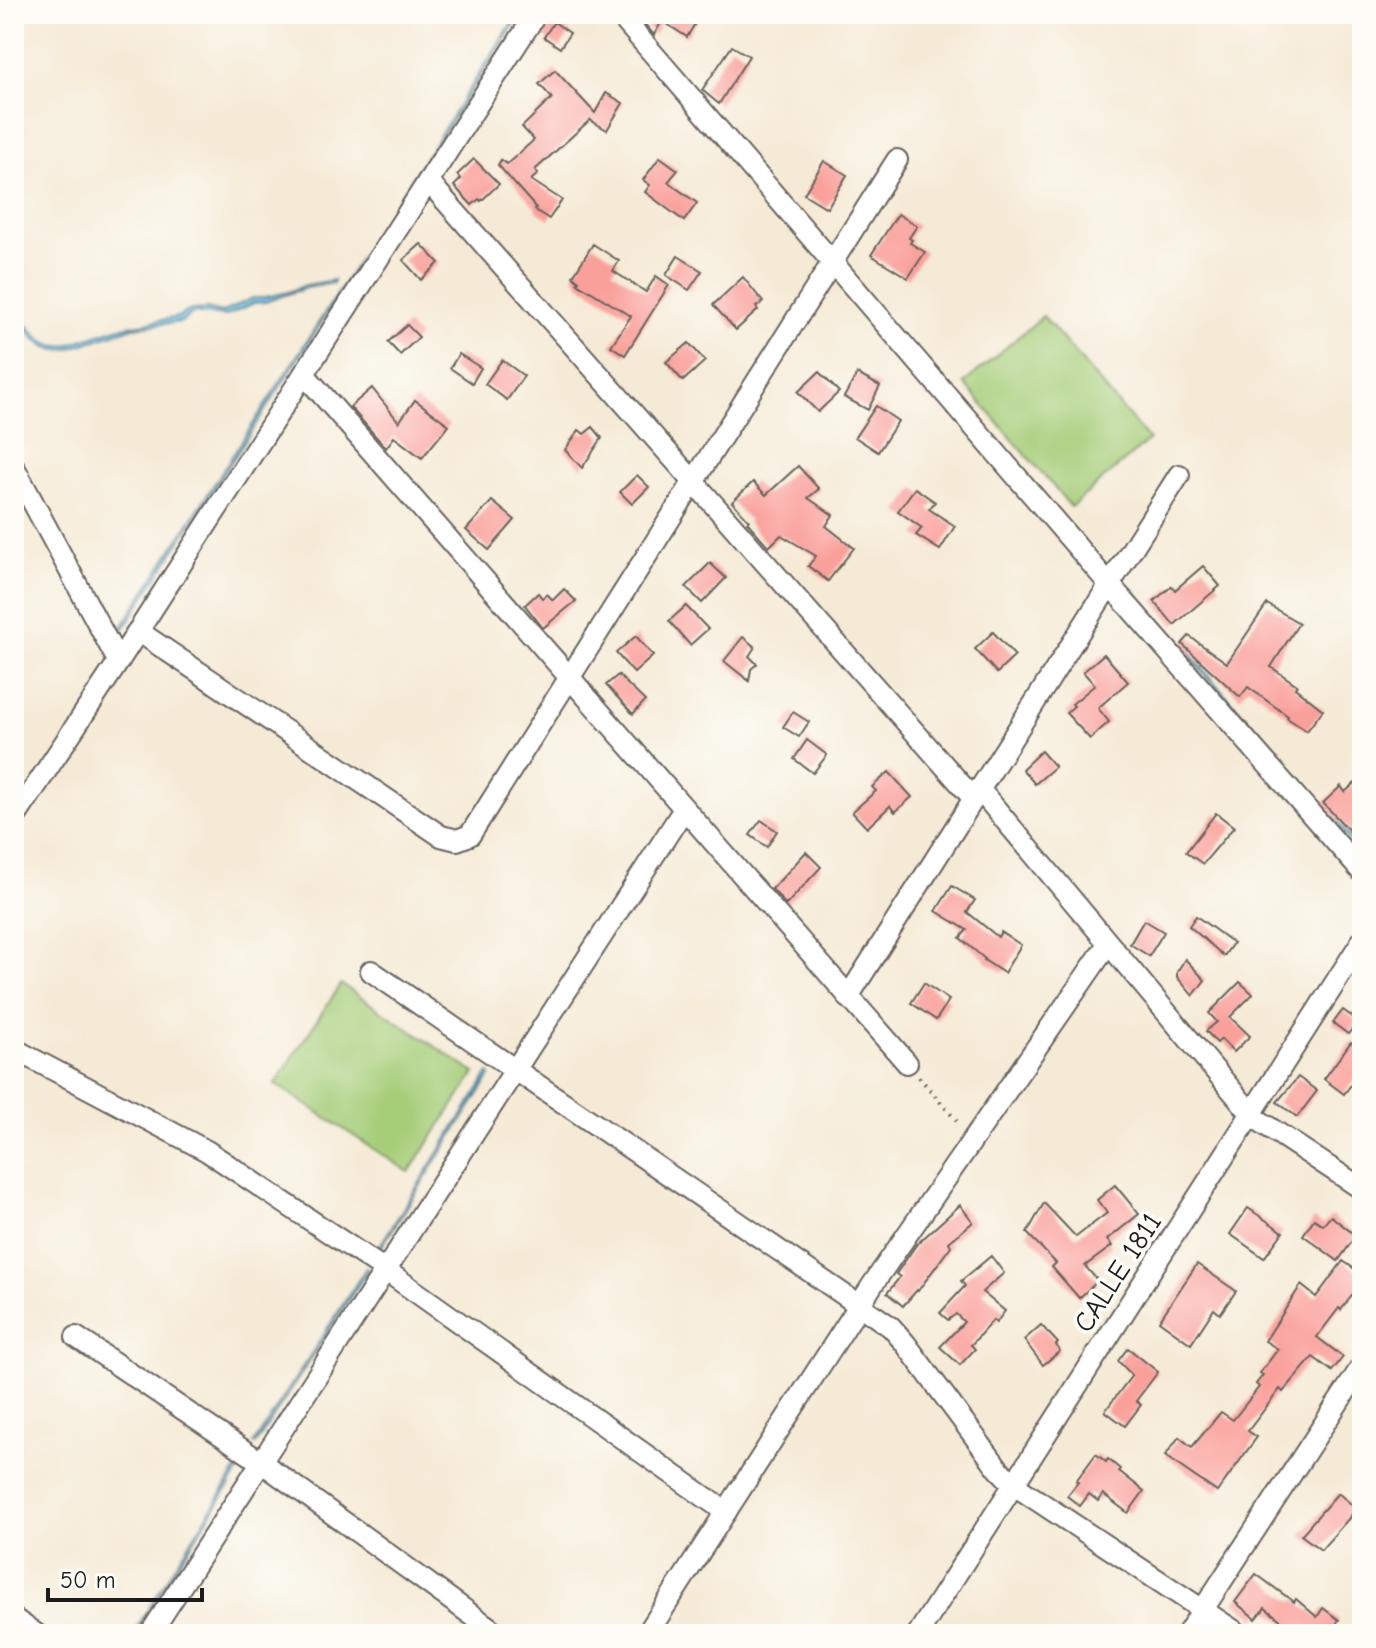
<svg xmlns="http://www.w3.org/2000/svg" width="1376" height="1648" font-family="'Comic Neue',sans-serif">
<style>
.green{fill:#a6ce79;stroke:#61754a;stroke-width:2}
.water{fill:#6cc3e9;stroke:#447082;stroke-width:2}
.building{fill:#faa09b}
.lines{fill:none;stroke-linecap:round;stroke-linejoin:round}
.minor-casing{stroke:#68645d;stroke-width:24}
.path{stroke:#68645d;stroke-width:4;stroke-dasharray:2 6;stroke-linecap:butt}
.minor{stroke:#fff;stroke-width:20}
.labels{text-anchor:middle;stroke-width:8;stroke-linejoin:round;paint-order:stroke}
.street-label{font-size:28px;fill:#1c1c1c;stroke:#fdfcf7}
</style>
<rect width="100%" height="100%" fill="#fdfcf7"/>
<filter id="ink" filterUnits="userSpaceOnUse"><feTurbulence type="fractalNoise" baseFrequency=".0125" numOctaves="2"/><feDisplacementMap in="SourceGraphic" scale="16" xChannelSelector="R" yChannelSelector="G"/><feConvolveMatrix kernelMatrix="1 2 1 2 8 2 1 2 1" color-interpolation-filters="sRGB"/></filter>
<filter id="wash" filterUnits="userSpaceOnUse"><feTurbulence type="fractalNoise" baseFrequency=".006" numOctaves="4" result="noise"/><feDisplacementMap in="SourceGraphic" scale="32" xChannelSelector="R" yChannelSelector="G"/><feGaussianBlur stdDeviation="1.8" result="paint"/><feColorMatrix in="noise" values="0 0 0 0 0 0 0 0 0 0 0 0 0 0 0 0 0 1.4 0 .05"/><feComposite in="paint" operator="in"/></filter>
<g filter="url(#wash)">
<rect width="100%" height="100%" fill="#f5ead5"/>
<g class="green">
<polygon points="1043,316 1149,440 1071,507 964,383"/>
<polygon points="341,984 475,1073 409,1172 275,1084"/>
</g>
<g class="water">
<polygon points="518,14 521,14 121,633 119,631"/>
<polygon points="334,280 334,283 306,288 265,302 254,303 226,316 193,313 181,322 134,327 69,349 57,350 47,347 34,338 14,314 14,310 37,336 47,343 57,346 67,345 117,328 178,317 191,310 207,309 221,313 253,298 261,298 288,292 306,285"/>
<polygon points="1132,588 1362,850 1362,855 1130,590"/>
<polygon points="489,1073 491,1075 379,1251 377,1250"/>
<polygon points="366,1268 368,1270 256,1444 254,1443"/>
<polygon points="240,1464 242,1466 134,1634 132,1634"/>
</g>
<g id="blocks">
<g class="building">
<polygon points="636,14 684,14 696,22 687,37 662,21 654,35"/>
<polygon points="554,22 570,33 560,48 544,37"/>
<polygon points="732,46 749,56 719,104 702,90"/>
<polygon points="555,70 595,113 606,93 623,103 607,130 590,120 591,119 535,170 538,174 531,180 562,200 549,219 535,210 536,208 498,165 501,160 507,164 534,140 522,127 552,98 539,84"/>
<polygon points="660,157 678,170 668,182 697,203 684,221 645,192 650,185 643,180"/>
<polygon points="474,159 499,184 481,201 479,199 472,205 454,186 461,179 457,175"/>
<polygon points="824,161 847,175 827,208 804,194"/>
<polygon points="898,214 917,226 909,238 912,240 910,243 925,252 908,278 871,255"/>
<polygon points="421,244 439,263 421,280 403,260"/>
<polygon points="593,244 619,261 613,271 646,292 656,276 669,285 625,355 611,346 631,316 577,283 579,281 573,276"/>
<polygon points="678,256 702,271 689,290 666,275"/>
<polygon points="743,277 763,302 756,307 758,310 736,330 713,305"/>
<polygon points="407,325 419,337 400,355 388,342"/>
<polygon points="689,343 705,361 683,381 666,362"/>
<polygon points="459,354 481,368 472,383 450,368"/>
<polygon points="502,360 524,376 507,400 485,384"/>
<polygon points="819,372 839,392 818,412 798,392"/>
<polygon points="857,374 880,386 868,410 844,397"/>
<polygon points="372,388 399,422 415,400 449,425 422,458 394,437 386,448 350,407"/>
<polygon points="876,406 898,421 878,452 855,437"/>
<polygon points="593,427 602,438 582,468 565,450 579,430 584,434"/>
<polygon points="798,466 819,489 808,498 833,515 826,526 854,548 828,581 808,566 816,556 781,535 769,547 747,522 749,520 732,502 753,482 766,495"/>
<polygon points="637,475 649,487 632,504 620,492"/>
<polygon points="915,488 935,502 929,509 955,526 940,550 916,535 922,528 898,511"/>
<polygon points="492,501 515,520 489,550 466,530"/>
<polygon points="710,563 726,578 702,603 686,587"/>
<polygon points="1203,566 1220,586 1174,625 1154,601 1172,586 1175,590"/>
<polygon points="564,589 576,601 543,628 525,605 538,593 542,598 547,594 553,600"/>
<polygon points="1267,604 1299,623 1271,667 1297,685 1295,688 1323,710 1307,731 1287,718 1288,716 1248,687 1240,697 1182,644 1189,636 1227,663"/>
<polygon points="686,606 708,629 690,645 669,621"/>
<polygon points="993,632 1015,656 997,673 975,649"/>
<polygon points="636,636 653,656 634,673 616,653"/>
<polygon points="743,637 755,647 749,656 757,664 751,669 749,681 724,661"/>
<polygon points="1104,654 1128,682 1098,708 1109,722 1090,739 1066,713 1074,706 1072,704 1095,685 1083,672"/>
<polygon points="618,675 645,701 633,714 606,685"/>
<polygon points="793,712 809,722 799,737 783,727"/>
<polygon points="807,740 827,755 813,773 794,759"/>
<polygon points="1041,751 1055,767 1035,784 1022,769"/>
<polygon points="889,772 912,797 895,812 890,806 867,828 852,812 876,791 872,787"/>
<polygon points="1362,777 1362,844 1323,803 1341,786 1345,792"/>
<polygon points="1216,813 1234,827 1203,864 1186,852"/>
<polygon points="761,820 777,831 767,847 750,835"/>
<polygon points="806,852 821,867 786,905 772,889"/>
<polygon points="952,886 975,900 967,912 998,937 1001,932 1021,945 1004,973 984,960 985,959 960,938 967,930 936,911"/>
<polygon points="1196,916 1233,943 1224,956 1189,926"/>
<polygon points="1144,920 1164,932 1149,956 1130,944"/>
<polygon points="1185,959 1205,980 1193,996 1177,977 1177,972"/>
<polygon points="1240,982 1253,994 1230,1017 1250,1036 1234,1052 1221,1039 1217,1043 1206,1031 1217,1022 1209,1013"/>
<polygon points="924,983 949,1000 936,1020 911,1003"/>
<polygon points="1343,1010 1358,1021 1348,1034 1333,1023"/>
<polygon points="1351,1042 1362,1050 1362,1070 1344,1094 1324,1079"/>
<polygon points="1298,1077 1317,1091 1297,1117 1277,1102"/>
<polygon points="1115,1185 1139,1214 1107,1240 1112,1246 1085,1266 1098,1281 1079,1298 1052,1267 1056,1263 1027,1233 1044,1203 1076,1237 1107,1213 1097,1200"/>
<polygon points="960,1205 973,1222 949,1242 951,1246 918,1291 917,1290 903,1306 887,1293 900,1277 896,1274 916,1245"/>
<polygon points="1248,1208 1283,1232 1264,1258 1230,1234"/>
<polygon points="1331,1216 1356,1236 1338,1261 1303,1235 1314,1219 1323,1225"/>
<polygon points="991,1256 1004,1273 982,1292 1005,1311 996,1323 993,1320 971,1345 975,1349 960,1365 940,1347 964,1322 956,1314 948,1320 940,1313 965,1286 961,1281"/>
<polygon points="1343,1261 1362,1274 1362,1282 1341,1310 1339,1308 1317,1337 1343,1357 1332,1371 1313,1357 1283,1392 1280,1389 1248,1431 1257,1437 1217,1492 1165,1456 1179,1437 1192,1447 1221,1412 1233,1420 1259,1387 1256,1384 1263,1375 1260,1373 1278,1349 1265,1341 1301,1285 1316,1297"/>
<polygon points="1197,1264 1236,1291 1220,1314 1214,1309 1191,1344 1159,1321"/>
<polygon points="1041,1325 1058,1343 1056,1345 1060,1351 1043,1365 1024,1340"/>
<polygon points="1128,1348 1158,1372 1136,1401 1141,1405 1125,1426 1105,1411 1132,1375 1118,1361"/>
<polygon points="1096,1454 1106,1462 1108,1459 1120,1469 1119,1471 1144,1491 1128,1513 1103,1494 1098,1501 1089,1494 1080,1506 1067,1496 1078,1482 1076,1481"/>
<polygon points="1338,1493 1357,1509 1321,1550 1301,1535"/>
<polygon points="1256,1574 1294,1602 1296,1599 1317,1617 1323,1608 1339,1620 1332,1629 1338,1634 1299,1634 1265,1608 1256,1619 1235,1602"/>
</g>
</g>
</g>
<g filter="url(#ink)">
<use href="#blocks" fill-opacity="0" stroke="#68645d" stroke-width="2"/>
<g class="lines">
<g class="minor-casing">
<g id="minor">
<polyline points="619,14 1109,584 1362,872"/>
<polyline points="428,181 973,798"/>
<polyline points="304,374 907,1063"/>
<polyline points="14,467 118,661"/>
<polyline points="138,631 441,836 457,840 470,835 897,160"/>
<polyline points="979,789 1255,1118 1362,1189"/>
<polyline points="14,819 113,670 536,14"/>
<polyline points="371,971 891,1327 905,1343 998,1468 1014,1485 1239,1634"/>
<polyline points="848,997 1179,475"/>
<polyline points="14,1049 207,1151 385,1270 726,1512"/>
<polyline points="76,1337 261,1462 498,1634"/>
<polyline points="14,1619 36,1634"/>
<polyline points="150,1634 684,809"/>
<polyline points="647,1634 873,1284 1108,944"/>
<polyline points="918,1634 1362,941"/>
<polyline points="1187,1634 1362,1366"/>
</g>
</g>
<polyline class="path" points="919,1077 960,1125"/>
<use href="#minor" class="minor"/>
</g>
</g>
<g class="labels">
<g class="street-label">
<text transform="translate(1117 1272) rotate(-57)" y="10">CALLE 1811</text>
</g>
</g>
<rect width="1376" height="1648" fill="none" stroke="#fdfcf7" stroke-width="48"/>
<path d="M48 1588v12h154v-12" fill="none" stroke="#1c1c1c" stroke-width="4"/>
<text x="60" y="1588" font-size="24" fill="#1c1c1c" stroke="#fdfcf7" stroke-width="6" paint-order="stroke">50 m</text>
</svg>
